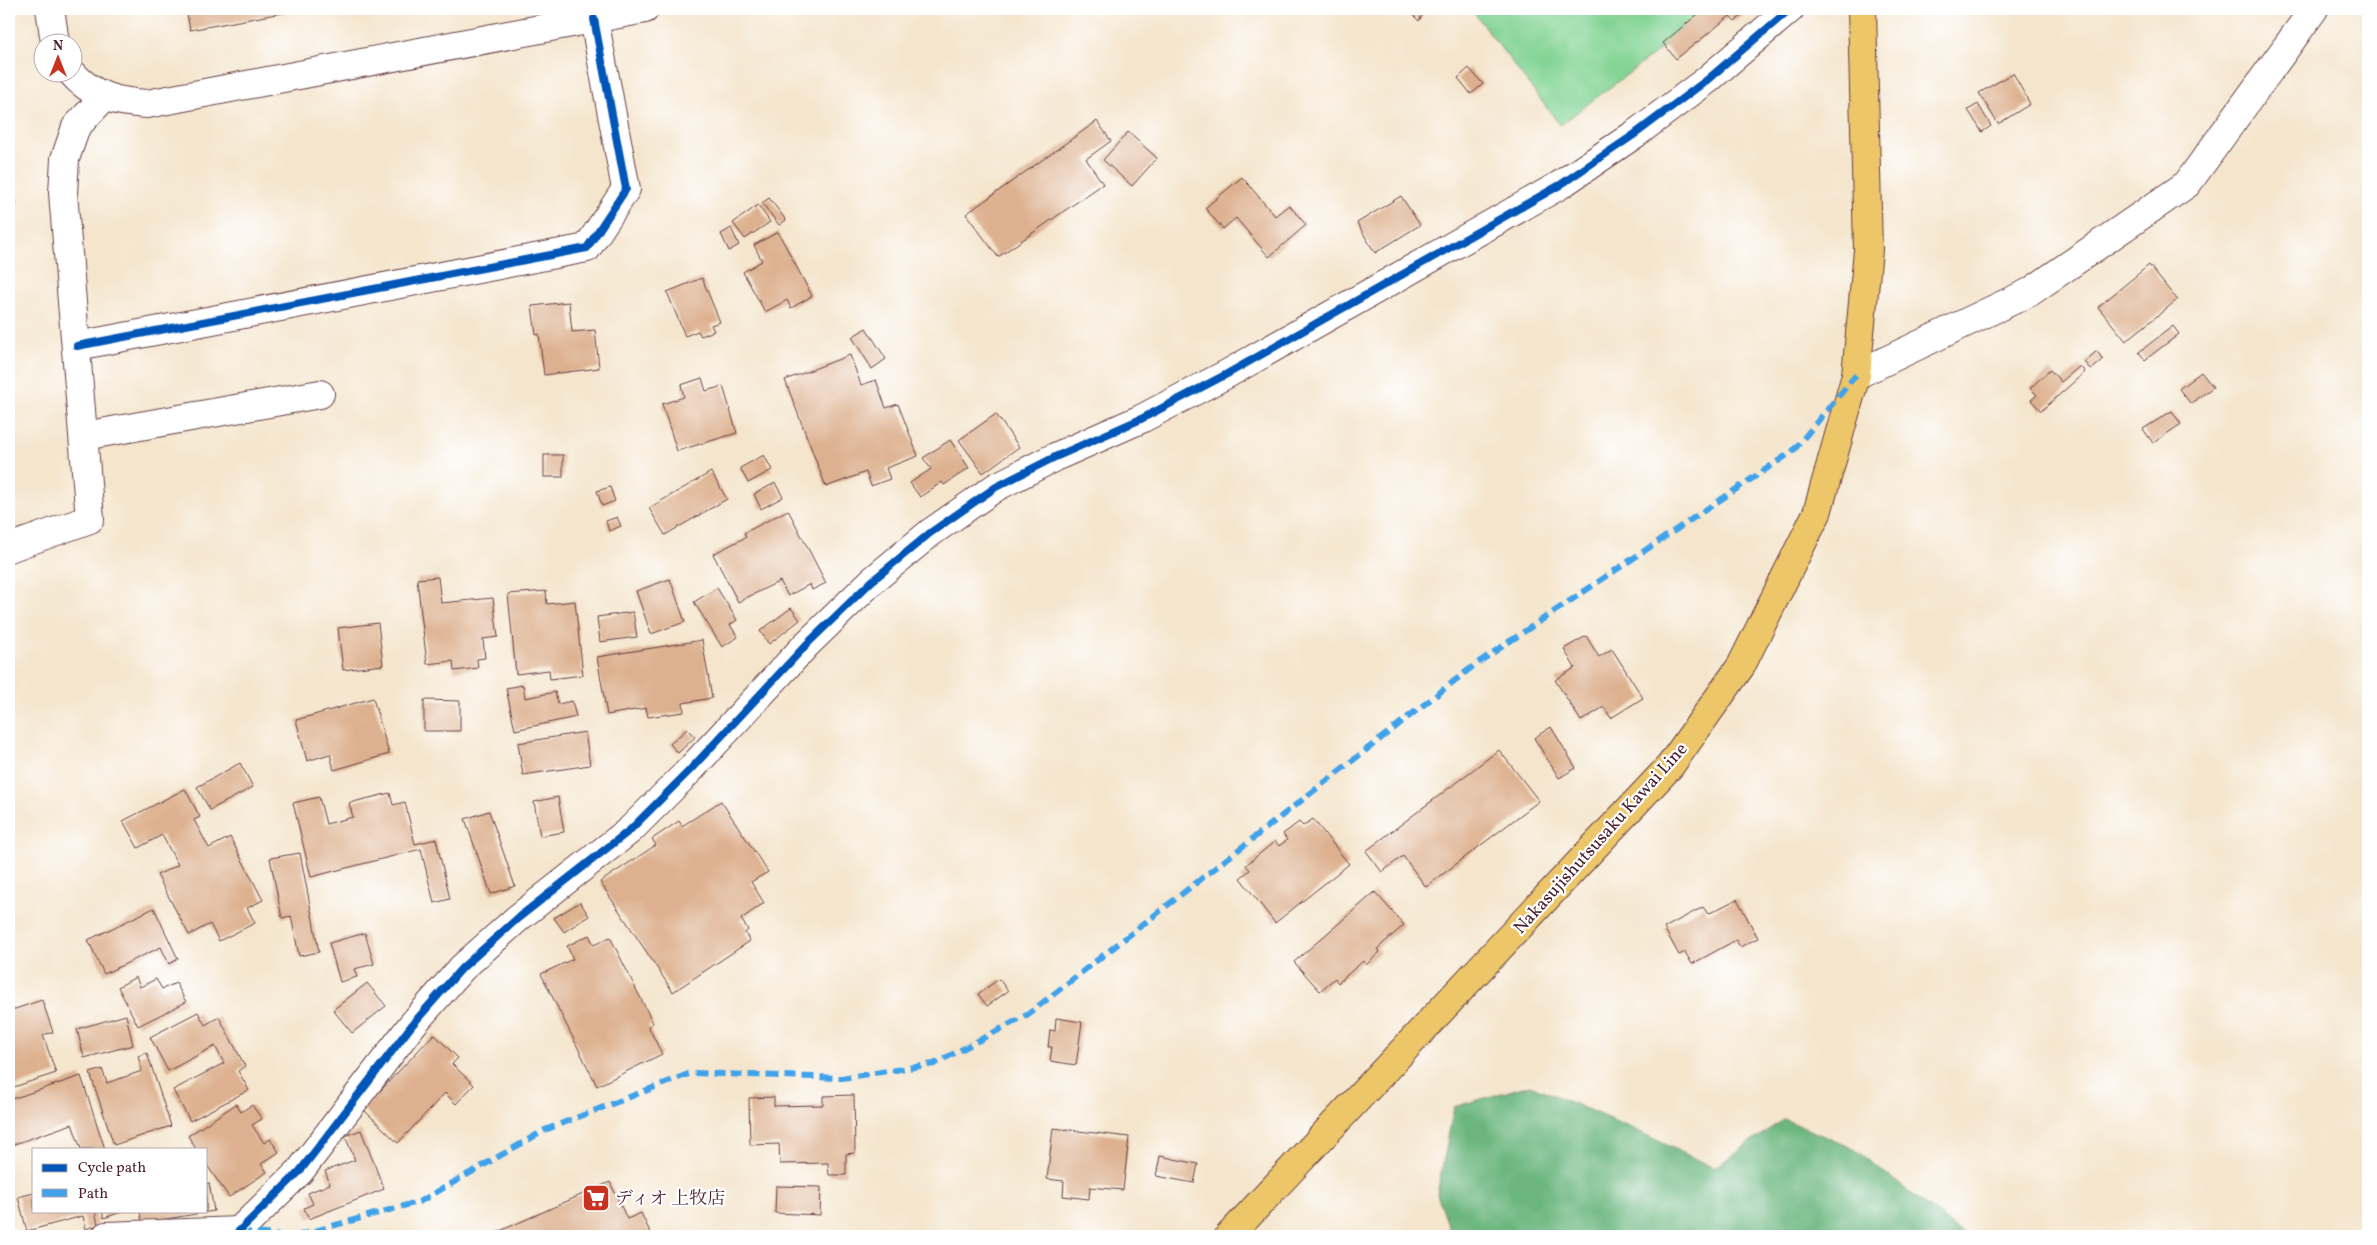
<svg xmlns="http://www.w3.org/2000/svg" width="2377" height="1245" font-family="Vollkorn,'Noto Serif JP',serif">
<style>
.green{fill:#84d495;stroke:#677a60}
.forest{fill:#6bb67e;stroke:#5a6a54}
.building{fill:#ddb18f}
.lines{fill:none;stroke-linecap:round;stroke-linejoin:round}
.minor-casing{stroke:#643d43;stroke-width:30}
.major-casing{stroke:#643d43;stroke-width:30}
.minor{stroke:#fff;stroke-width:28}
.major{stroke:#ecc669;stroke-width:28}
.quiet{stroke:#40a2eb;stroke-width:6;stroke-dasharray:12 6;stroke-linecap:butt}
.cycleway-casing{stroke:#fff;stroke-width:11}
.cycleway{stroke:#0057b8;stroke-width:8}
.labels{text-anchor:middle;stroke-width:4.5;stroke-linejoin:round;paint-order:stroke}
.street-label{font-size:18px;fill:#4a1f2b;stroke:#fff}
.poi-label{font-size:18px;fill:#4a1f2b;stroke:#fff;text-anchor:start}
</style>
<rect width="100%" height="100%" fill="#fff"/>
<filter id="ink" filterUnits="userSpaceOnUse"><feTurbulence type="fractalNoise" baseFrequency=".02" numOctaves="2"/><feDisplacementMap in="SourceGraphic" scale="10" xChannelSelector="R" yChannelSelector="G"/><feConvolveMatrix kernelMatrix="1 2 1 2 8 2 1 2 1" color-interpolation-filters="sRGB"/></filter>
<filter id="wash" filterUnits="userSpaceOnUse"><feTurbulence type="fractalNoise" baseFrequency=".0096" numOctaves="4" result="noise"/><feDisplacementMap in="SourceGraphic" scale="20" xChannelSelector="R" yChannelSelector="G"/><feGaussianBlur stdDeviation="1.12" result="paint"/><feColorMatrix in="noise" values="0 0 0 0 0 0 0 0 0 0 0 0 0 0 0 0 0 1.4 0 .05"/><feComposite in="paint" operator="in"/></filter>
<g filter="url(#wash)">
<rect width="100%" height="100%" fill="#f4e5cc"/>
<polygon class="green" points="1471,9 1714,9 1560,125"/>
<polygon class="forest" points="1530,1085 1636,1130 1714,1168 1784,1119 1854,1149 1966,1236 1452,1236 1437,1194 1454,1107"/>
<g id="blocks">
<g class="building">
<polygon points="186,9 298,9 298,10 190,30"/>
<polygon points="1413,9 1419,9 1424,12 1419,21 1410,12"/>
<polygon points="1704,9 1751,9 1735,21 1730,16 1676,59 1663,43"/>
<polygon points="1469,68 1483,84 1471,94 1458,78"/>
<polygon points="2013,73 2030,104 1998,124 1979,93"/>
<polygon points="1978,104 1991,126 1982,132 1968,110"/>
<polygon points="1097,121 1111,141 1086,159 1103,184 998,257 966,214"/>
<polygon points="1128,132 1157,158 1132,186 1103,160"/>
<polygon points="9,171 14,171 16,205 9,206"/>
<polygon points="1242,177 1275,216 1289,205 1306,225 1269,257 1236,218 1223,229 1205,208"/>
<polygon points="1401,196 1420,225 1375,253 1357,223"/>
<polygon points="769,198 786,220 779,225 762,203"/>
<polygon points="758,205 770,222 745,239 733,223"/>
<polygon points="731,228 739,245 729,251 721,234"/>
<polygon points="778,232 812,296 791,308 787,300 765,312 743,272 762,261 754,245"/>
<polygon points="2149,265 2177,300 2126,341 2098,307"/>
<polygon points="702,278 720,322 711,325 714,331 701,336 698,331 685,336 667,292"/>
<polygon points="569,302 572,332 595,330 599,368 544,375 539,334 536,335 532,306"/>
<polygon points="2173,326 2179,334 2145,360 2139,352"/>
<polygon points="866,328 886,359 872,369 852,337"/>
<polygon points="2097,351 2103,360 2091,370 2084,362"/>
<polygon points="850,355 861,385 876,380 886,408 898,404 918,456 886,468 890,479 871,486 866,472 826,487 785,380"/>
<polygon points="2080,366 2085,372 2041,411 2031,400 2037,395 2030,388 2050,370 2061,382"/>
<polygon points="2201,372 2213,387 2191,404 2179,389"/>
<polygon points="702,378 706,391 723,386 737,433 677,451 662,404 684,397 681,385"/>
<polygon points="2172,411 2181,424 2153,443 2143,429"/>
<polygon points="996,414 1019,447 983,473 959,440"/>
<polygon points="950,440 969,468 944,485 942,482 920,497 910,483 931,469 923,458"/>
<rect x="544" y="455" width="19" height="22"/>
<polygon points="764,455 772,470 748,483 740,468"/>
<polygon points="711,472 727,499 665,535 649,508"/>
<polygon points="775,483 783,497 761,509 754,494"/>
<polygon points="610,487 615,501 602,506 597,491"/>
<polygon points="788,510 826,583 812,590 810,584 788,596 780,581 738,602 713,554 746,537 744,533"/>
<polygon points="617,517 621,526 609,531 606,521"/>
<polygon points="438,577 441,603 493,598 498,637 483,639 485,658 477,659 478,668 454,671 453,661 427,664 417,579"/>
<polygon points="670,579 685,622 651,634 636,591"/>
<polygon points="717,588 737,620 730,625 738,637 722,647 694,602"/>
<polygon points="546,591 547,604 575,601 583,675 550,679 549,670 516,674 508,594"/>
<polygon points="791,608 800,620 769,644 760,631"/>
<polygon points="633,612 637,637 600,642 597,617"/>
<polygon points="378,623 383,665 343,670 338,628"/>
<polygon points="1586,636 1599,657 1612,649 1643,698 1611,718 1604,707 1581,721 1555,680 1575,668 1564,649"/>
<polygon points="702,640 712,698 683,703 684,712 648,717 646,708 607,715 597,657"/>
<polygon points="523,685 525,698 555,692 558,704 572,701 576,717 515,730 506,688"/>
<polygon points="373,698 389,754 334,770 330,754 307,761 296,720"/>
<polygon points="424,700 460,701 460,731 424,731"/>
<polygon points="1551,727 1576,768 1559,778 1534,738"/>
<polygon points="687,729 695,737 678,753 670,744"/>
<polygon points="585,732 590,765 523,775 518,743"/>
<polygon points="1499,750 1539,801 1426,887 1403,856 1382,872 1366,851"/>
<polygon points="240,763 253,787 210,810 197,787"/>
<polygon points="185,789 200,817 194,820 209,848 230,837 263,900 247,908 255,923 219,941 210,924 189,935 157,875 178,865 162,835 138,848 123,821"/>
<polygon points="390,793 393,805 405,802 415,844 436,839 450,899 434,903 421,849 311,877 293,803 319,797 326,824 353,817 349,803"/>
<polygon points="558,797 564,832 540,836 534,802"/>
<polygon points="721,801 768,872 751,882 764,903 741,919 748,930 745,933 750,941 673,992 600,882 656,845 652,839 679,821 682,826"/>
<polygon points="489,811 515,886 491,894 465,819"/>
<polygon points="1313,819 1349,864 1275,923 1240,878 1250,870 1246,865 1275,841 1279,846 1287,840 1283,834 1299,822 1303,826"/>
<polygon points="300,853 319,952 299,956 291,916 282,918 270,858"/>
<polygon points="1375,892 1404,925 1377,949 1380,952 1366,965 1363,961 1338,983 1335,978 1320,991 1294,962"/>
<polygon points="1737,899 1758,938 1740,947 1736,940 1692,964 1685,952 1679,955 1664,928 1703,907 1708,914"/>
<polygon points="580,902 589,916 564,932 554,918"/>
<polygon points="154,908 178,959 169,964 161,947 104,974 88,940"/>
<polygon points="365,933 374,964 354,969 357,977 340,982 329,943"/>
<polygon points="589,935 594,945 610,937 653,1023 648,1026 662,1054 597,1086 541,974 573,959 567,946"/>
<polygon points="136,977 140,987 156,979 162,989 176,983 186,1002 138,1026 118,987"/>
<polygon points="999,979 1008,991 987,1006 978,994"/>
<polygon points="367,983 386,1006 352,1033 333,1010"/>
<polygon points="42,1000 53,1032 43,1035 56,1073 11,1088 9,1082 9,1011"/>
<polygon points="198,1012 205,1025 219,1017 245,1066 238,1071 249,1090 190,1121 173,1090 224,1063 215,1046 168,1071 150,1037"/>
<polygon points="126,1015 133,1045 84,1058 77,1029"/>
<polygon points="1056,1018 1082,1022 1076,1065 1050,1061 1052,1047 1048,1047 1050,1030 1055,1031"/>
<polygon points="434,1034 458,1058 452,1064 474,1085 456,1104 445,1093 398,1143 363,1109"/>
<polygon points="147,1053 171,1126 114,1145 90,1073 102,1069 107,1083 142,1071 138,1056"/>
<polygon points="81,1076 105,1149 81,1149 72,1124 9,1146 9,1100"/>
<polygon points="854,1095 855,1153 846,1154 846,1175 829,1175 828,1163 780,1164 779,1144 750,1145 749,1098 774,1097 774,1106 823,1105 823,1096"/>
<polygon points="236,1104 241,1112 252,1105 262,1119 252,1125 264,1143 270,1139 279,1152 261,1164 267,1172 229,1197 206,1164 206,1149 196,1149 188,1136"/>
<polygon points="1053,1128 1129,1137 1123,1190 1090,1187 1089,1199 1063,1196 1064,1181 1047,1179"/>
<polygon points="361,1130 384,1189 309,1219 304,1208 313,1204 308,1193 330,1184 325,1171 355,1160 345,1136"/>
<polygon points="1160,1156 1198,1164 1194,1183 1156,1176"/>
<polygon points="610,1182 627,1219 641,1213 652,1236 489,1236"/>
<polygon points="209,1183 214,1211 142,1223 140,1211 206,1211 206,1184"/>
<polygon points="776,1186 821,1187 820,1215 775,1213"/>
<polygon points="34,1193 34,1211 95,1211 98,1225 86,1229 83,1216 27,1231 18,1197"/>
<polygon points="102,1211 121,1211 121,1212 104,1218"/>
</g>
</g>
</g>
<g filter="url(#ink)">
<use href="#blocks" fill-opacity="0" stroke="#643d43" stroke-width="1"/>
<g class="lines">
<g class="minor-casing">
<g id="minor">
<polyline points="50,9 55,42"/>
<path d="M71,72C93,97 116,102 147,104L645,9"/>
<polyline points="77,346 587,248 626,189 594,19"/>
<polyline points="1856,375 2030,292 2187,184 2314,9"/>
<polyline points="84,436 320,394"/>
<polyline points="9,548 90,519 63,193 65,159 76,127 104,97"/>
<polyline points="106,1236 239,1231"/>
<polyline points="234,1236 300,1171 412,1025 462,968 518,918 630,830 689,771 807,644 872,581 930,533 996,487 1055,457 1141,419 1227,374 1560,185 1635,134 1707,80 1790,9"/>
</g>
</g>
<g class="major-casing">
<polyline id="major" points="1229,1236 1670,766 1741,666 1817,513 1856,375 1868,250 1862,9"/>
</g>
<use href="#minor" class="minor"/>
<use href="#major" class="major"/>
<g class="quiet">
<polyline points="239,1231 281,1236"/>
<polyline points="297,1236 421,1201 545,1130 691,1073 842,1078 934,1064 1027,1015 1476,664 1793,451 1856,375"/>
</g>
<g class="cycleway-casing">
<g id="cycleway">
<polyline points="77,346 587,248 626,189 594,19"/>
<polyline points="234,1236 300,1171 412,1025 462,968 518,918 630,830 689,771 807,644 872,581 930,533 996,487 1055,457 1141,419 1227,374 1560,185 1635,134 1707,80 1790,9"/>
</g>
</g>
<use href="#cycleway" class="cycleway"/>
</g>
</g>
<defs>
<g id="supermarket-square" transform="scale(1.4375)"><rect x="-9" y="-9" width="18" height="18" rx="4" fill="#c8321e" stroke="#fff"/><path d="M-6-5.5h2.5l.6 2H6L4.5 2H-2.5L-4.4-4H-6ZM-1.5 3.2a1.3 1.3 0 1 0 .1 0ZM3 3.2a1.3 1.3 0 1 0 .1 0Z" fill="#fff"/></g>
</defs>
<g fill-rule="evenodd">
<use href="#supermarket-square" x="596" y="1198"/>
</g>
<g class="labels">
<g class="street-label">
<text transform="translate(1600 838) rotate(-48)" y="6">Nakasujishutsusaku Kawai Line</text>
</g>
<g class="poi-label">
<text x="615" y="1204">ディオ 上牧店</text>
</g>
</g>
<rect width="2377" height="1245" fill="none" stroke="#fff" stroke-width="30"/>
<rect x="32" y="1148" width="175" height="65" fill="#ffffff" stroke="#b7a5aa"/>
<rect x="42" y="1164" width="25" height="8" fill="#0057b8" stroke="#b7a5aa"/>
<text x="78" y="1172" font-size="15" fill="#4a1f2b">Cycle path</text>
<rect x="42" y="1189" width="25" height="8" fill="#40a2eb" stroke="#b7a5aa"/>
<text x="78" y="1198" font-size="15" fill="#4a1f2b">Path</text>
<g transform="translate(58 58)"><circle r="24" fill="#ffffff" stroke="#b7a5aa"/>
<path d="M0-4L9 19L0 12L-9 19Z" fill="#c8321e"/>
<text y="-8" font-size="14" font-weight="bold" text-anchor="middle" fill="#4a1f2b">N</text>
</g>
</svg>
